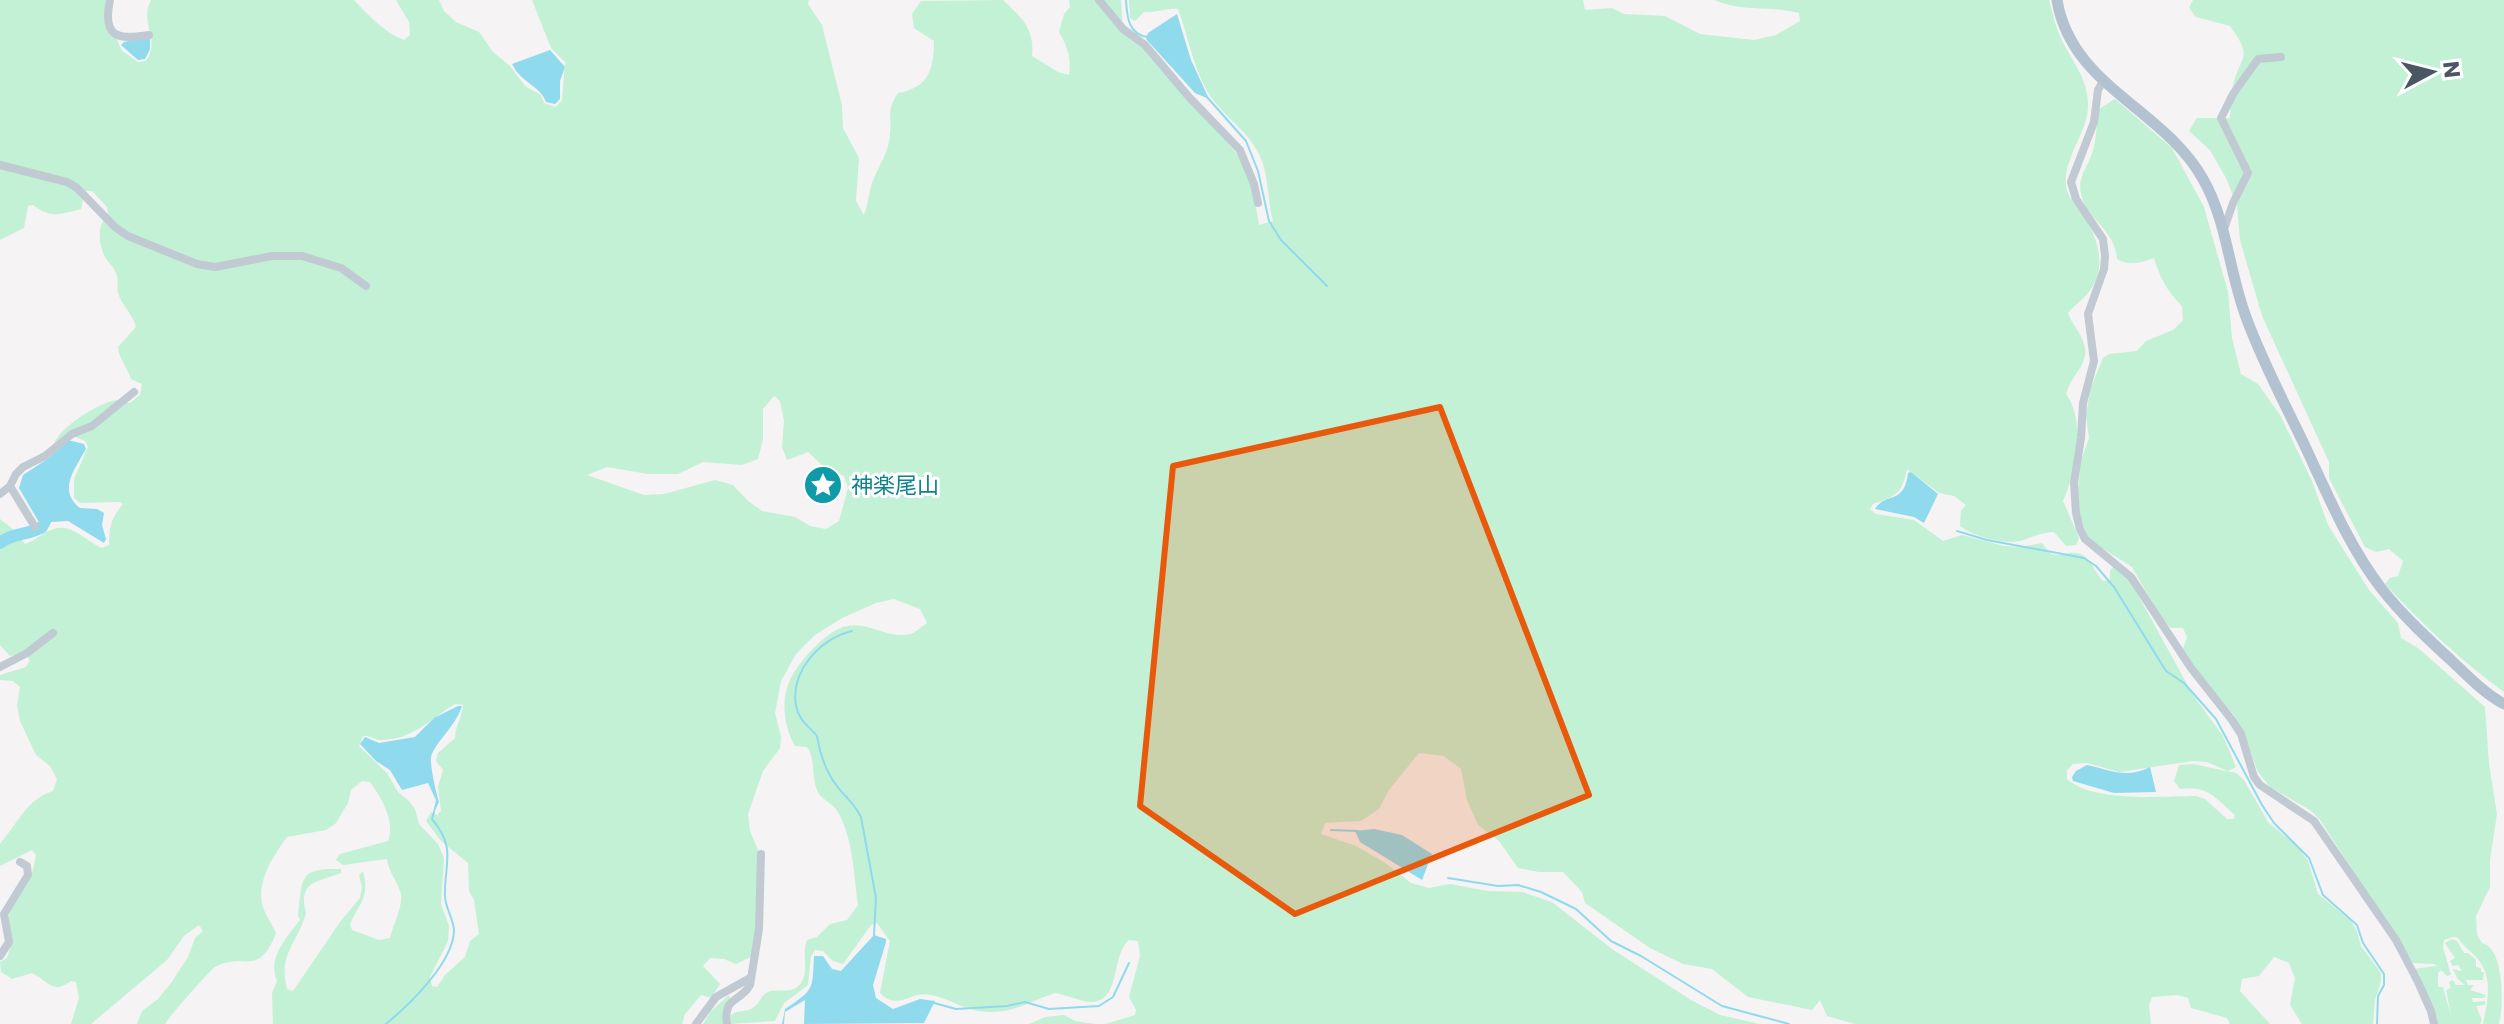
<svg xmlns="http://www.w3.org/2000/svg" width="2504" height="1024" font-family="Poppins,'Noto Sans JP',sans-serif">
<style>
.green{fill:#c3f1d5;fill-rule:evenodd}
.water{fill:#90daee}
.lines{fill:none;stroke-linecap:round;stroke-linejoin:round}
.stream{stroke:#90daee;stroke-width:2}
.river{stroke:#90daee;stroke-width:12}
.minor{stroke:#c1cad2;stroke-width:8}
.major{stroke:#b3c2d1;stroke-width:11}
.marked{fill:#e8590c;fill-opacity:0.2;stroke:#e8590c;stroke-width:6;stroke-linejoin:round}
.labels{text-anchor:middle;stroke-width:6;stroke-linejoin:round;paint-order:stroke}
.culture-label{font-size:22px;fill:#0d838f;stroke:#fff;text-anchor:start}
</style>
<rect width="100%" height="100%" fill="#f5f3f3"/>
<g class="green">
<path d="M0,0H106C110,18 114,34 122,51L138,62L146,61C161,40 139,22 151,0H354C369,16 384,32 404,40L410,35L409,22L396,0H439L444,11L456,22L479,32L493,52L510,66L525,86L541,95L544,103L556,107L562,100L565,62L551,48L532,0H809L808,4L822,25L842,105L843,128L859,158L856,201L864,215C869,202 869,189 874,178C880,164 889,151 890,135C892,116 886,111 898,93C928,88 934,70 934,41L914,28L912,14L921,1L1003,0C1021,17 1035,29 1032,56L1058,72L1069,75C1072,59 1067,46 1059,32L1064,14L1070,7L1069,0H1121L1123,34L1145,50L1239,156L1253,189L1259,225L1273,221C1267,200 1269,173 1259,154C1247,130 1226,118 1211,97C1193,70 1189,38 1178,9C1166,8 1157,13 1144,12L1135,21L1130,18L1129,0H1583L1585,10L1612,8L1624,14L1665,16L1700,34L1754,40L1776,35L1800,21L1799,13C1767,5 1746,13 1714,0H2049C2052,11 2055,25 2060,36C2070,59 2087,76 2088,103C2089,132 2063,157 2066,185C2067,197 2078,208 2084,217C2099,240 2107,267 2089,292C2084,299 2074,305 2068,313C2072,325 2080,331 2083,341C2092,363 2072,373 2066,394C2086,421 2076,471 2063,501L2079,538L2076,545L2066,546L2054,532C2040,533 2036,536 2023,540C2008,546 1972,536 1960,526L1961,511L1966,505L1954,496L1939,493L1907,469C1902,493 1897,496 1873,504L1870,509L1876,514L1914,520L1943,541L1962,535L2004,546L2019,547L2042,543L2051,554C2065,557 2066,552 2076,553C2090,554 2095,573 2103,581L2110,580V571L2113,567L2127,575L2193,695L2223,736L2236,767L2228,771L2207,762L2193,761L2119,772L2087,763L2073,764L2067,770V779C2094,803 2161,796 2196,796L2205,799L2227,819H2234L2235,815C2215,798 2208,785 2180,789L2174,781L2179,765L2193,764L2236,773L2244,780L2268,822L2298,847L2308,861L2318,894L2350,920L2356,929L2361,946L2381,973V981L2375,1000L2373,1024H2302L2290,1005L2295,978L2289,963L2274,957L2259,976L2242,979L2240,991L2270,1024H2230L2227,1018L2191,1008L2188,998L2177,995L2152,997L2149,1005L2151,1024H1855L1827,1016L1820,1000L1812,1010L1748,997L1712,969L1683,964L1650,948L1585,903L1582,892L1563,872H1539L1518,868L1499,841L1478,825L1467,800L1461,769L1444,756L1419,753L1389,790L1379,809L1361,821L1325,823L1321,834L1356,846L1384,862L1411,883L1429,888L1450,884L1488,891L1522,892L1552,902L1612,949L1691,1000L1720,1015L1760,1024H1105L1135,1015L1136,1010L1129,997L1140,956L1138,941L1129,940C1111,955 1121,1001 1092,1002C1082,1002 1067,995 1055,993C1028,1002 1009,1016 978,1011C962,1008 947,998 931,995C910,990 899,1012 880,993L890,941L877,923L871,925L843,964L833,961L823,951L815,950L811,956L808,985L784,1003L775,1021L730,1024L731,1015C739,1009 746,1013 754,1007C761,1002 761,993 771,991C782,989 793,994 801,983C810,970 801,954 807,940L817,937L830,924L847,920L858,905C854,876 853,838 838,812C833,803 820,799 817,790C811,775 816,760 807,747L795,746C785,729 781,704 788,685C794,666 824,633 843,627C867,619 887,640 911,634C916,632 922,626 927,623L920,609L894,599L876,603L842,618L815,635L796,654L781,681L775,713L781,737L780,748L763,771L748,814L750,831L758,850L757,921L751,957L736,964L724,959L710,958L703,966L720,984L711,998L701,995L685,1014L682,1024H273L272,993L277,981C267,958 286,938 300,920L298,916C303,877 298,868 341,869V873C319,882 297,880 306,913C297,945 278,953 287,989L293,991L340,922L360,898L362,887L359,875L363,871C370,897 360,902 350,924L352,930L379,940L390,938C393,925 405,903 400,891C396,879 389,873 387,859L343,865L336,860L340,854L388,841C396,822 381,797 370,782L362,781L351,790L348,803L336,823L326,830L287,837C274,854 257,881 262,904C264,913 272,924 276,933C258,979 244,951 215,967C210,970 167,1019 165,1024H137L142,1011L158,999L171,983L188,957L195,938L203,931L199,925L184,936L167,960L91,1024H71L79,998L76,982L71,981C52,995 49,981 32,973L12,979L1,972L0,962L7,958C15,936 5,931 9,914C12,901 23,892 29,881C33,873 34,864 36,855L32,850L0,866V844C17,824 27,799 53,791L57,779L50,766L36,755L20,721L17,706L20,687L13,681L0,680V675L26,667L30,660L23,653L10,656L0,645V519L14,530L25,544C36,541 42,532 54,529C73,523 86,542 102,548L109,545C109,527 111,518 123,504L120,502L80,503L74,498V479L88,447L85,441L73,436L53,447C56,429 99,402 117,400C119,400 128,403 130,403L140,395L142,384L131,379C127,367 119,359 118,347L136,327C133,314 122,306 118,293C117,286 119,279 116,273C114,267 108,262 105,257C98,243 97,225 108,214L107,207L92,191H85L81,209C60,214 51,219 33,205L28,206L24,228L0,240ZM774,396L780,401L784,421L782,447L787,460L808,452L823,466L844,476L848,488L839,521L826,529L810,526L795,517L762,511L747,500L733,485L715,480L664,494L644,495L587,475L607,467L648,474H678L703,462L742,465L758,459L763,439V409ZM455,704L463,705C462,717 455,727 455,738L438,753L436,761L443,770L438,787L441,811L437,815L431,812L426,821L441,841L468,863L469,891L474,900L479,934L470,941L465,957L445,975L437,987L432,986L430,977L448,941L449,926L441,904L444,858L438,844L419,824L415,809L409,801L398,792L387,773L359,746L363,736C371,735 373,740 380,740C413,740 428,720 455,704Z"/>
<path d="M2193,0H2504V692C2460,660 2422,624 2385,584L2390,578L2398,576L2403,561L2389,549L2376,552L2365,547L2329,478V462L2262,316L2240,240L2237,206L2226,178L2210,150L2189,131L2197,118H2230C2231,107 2230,95 2233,85C2242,53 2253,58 2230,26L2196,17L2189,8Z"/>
<path d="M2115,99L2172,148L2204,207L2228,292L2232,338L2241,374L2258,384L2280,415L2312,481L2328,525L2369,590L2398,623L2401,638L2418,648L2485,707L2489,764L2497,814L2490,860V887L2476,916L2477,934L2482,943C2504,948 2504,1003 2499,1024H2483C2487,1004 2493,979 2480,962C2474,953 2464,948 2458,938L2453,937L2444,940L2443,947L2451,975L2447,976L2441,970L2438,973V987H2443L2451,1016L2446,990L2451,988L2449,982L2453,980L2456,985H2465L2457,978L2453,969L2462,971L2458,965L2453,966L2450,961L2455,958L2445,943L2452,939L2457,941L2464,953H2468L2476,960V967L2481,968V972H2484L2483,980H2466L2468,985H2474L2470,990L2486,995L2484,998H2472L2473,1002L2485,1001V1005L2476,1006L2482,1020L2480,1024H2435L2414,969L2435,966L2440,969L2434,964L2413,963L2320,820L2310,810L2270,787L2258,772L2242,729L2234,715L2204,681L2183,649L2187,637L2183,628H2171L2161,618L2132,567L2097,545L2087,535L2080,515L2078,490L2081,461L2089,438L2086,416L2090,390L2103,358L2109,354L2137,351L2146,341L2173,330L2183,320L2182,306C2167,291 2160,278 2154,258C2141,263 2130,266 2117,259C2115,229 2086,219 2081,194C2077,177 2088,167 2092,153C2097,140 2096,123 2099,109Z"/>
<polygon points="729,995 730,999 723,1009 723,1024 703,1024 711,1011"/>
<polygon points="1064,1015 1075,1021 1095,1024 1029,1024 1045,1017"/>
</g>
<g class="water">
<polygon points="1177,14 1191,60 1209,99 1195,93 1146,39 1148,33"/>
<polygon points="150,36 150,49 145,59 138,60 121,45 124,42"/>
<path d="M550,50L565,67L560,81V99L555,104L546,102C540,85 522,84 512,64Z"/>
<path d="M68,440L84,444L86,449C75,469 57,490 80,508L97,509L104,513L102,525L106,539L104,543L68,521L51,522L49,527L40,531V524L19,488L23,475L49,458Z"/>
<path d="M1911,472L1938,494L1924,523L1914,517L1875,509C1885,492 1905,505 1908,473Z"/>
<path d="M458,706H462C456,726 435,742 431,757C430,767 436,792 439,802L432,817L436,800L428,783L402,790L390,770L376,761L360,744L365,737L379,743L415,737L434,718Z"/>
<path d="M2087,765C2110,770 2127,779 2150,767L2156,792L2114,793L2073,781L2072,777L2076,771Z"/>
<polygon points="1374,829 1402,835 1432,854 1422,880 1360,842 1355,831"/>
<path d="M874,935L886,939V942L873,985L876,998L893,1009L920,999L935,1001L924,1023L804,1024L805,1000L785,1012L784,1024H782L785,1009C815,989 812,990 814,956H823L832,969L841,971Z"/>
</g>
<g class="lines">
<g class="stream">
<path d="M1126,0C1127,16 1128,35 1148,37"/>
<polyline points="1206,96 1246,141 1258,171 1269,221 1281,240 1327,286"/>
<polyline points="1957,531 1987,540 2084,558 2096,566 2114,587 2166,671 2184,683 2216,719 2262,805 2274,823 2309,858 2323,895 2357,925 2363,943 2384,974 2384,985 2378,996 2377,1024"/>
<path d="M852,631C820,639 790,671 796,706C799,721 809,726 817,736C820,754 825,771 837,786C845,797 855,804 861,817L876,898L874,935"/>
<polyline points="1331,830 1358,831"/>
<polyline points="1448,878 1498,886 1518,885 1541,892 1576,909 1611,941 1641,956 1722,1006 1789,1024"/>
<polyline points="934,1003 956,1009 1007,1006 1025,1002 1049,1009 1099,1006 1113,997 1129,963"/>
<path d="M386,1024C409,1005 453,963 454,931C454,919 445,908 445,896C444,863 457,849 432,819L434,812"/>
</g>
<path class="river" d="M0,543C13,532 27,536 42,527"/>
<g class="minor">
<path d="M110,0C102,38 118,40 149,35"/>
<polyline points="1099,0 1123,29 1145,45 1189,97 1240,150 1254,184 1258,203"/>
<polyline points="2103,81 2098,90 2094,122 2071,182 2076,199 2103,239 2105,256 2104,269 2088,314 2094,361 2083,403 2081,438 2074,483 2076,513 2080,529 2085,539 2131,577 2191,668 2232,720 2241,734 2254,777 2260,785 2314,821 2396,940 2418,982 2431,1011 2434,1024"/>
<polyline points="0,165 67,182 77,188 115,227 128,236 197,264 215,267 272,256 302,256 341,268 366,286"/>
<polyline points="2223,232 2233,203 2248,173 2221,118 2233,94 2258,59 2281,57"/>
<polyline points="10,486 35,527"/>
<polyline points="0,494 10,486 16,474 23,467 45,456 72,434 92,426 134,392"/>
<polyline points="0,667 27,653 53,633"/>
<polyline points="0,956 9,942 4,914 28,875 27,866 20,862"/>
<polyline points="696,1024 716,997 750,978"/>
<path d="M727,1024C723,996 740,1003 750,985L759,929L761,854"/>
</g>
<path class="major" d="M2057,0C2071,86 2163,108 2203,179C2227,221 2229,272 2246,317C2262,361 2284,402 2304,444C2327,493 2348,545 2381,588C2402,615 2428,639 2453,662C2469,677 2485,694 2504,704"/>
</g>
<path class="marked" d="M1440,407L1589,795L1295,914L1140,806L1173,466Z"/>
<defs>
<g id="sight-disc" transform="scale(2)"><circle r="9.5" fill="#0f9aa8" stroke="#fff"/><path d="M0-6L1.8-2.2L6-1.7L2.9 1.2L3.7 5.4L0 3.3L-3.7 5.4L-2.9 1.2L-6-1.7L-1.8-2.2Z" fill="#fff"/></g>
</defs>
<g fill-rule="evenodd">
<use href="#sight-disc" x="823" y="485"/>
</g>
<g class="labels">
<g class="culture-label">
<text x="851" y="493">神楽尾山</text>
</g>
</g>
<g transform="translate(2432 72) rotate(83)" stroke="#ffffff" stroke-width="6" paint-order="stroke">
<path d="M0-6L14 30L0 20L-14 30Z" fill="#4a5661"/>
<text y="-12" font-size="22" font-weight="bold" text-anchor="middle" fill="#4a5661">N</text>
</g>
</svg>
